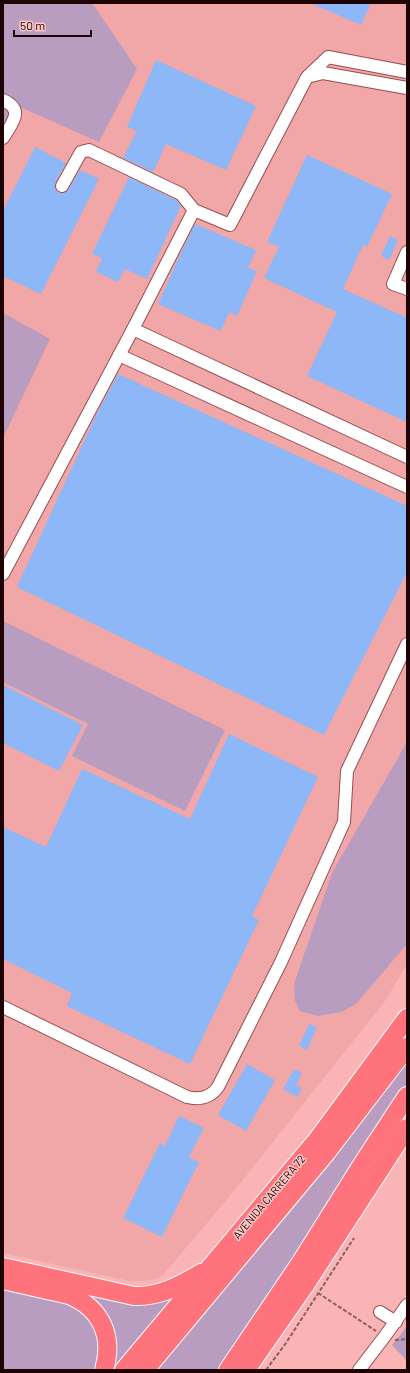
<svg xmlns="http://www.w3.org/2000/svg" width="410" height="1373" font-family="Barlow,sans-serif">
<style>
.built{fill:#f1a6a7}
.green{fill:#b89dc0}
.building{fill:#8db7f6}
.lines{fill:none;stroke-linecap:round;stroke-linejoin:round}
.minor-casing{stroke:#994d50;stroke-width:14}
.highway-casing{stroke:#fff;stroke-width:20}
.path{stroke:#8e5e5f;stroke-width:2;stroke-dasharray:4 2;stroke-linecap:butt}
.minor{stroke:#fff;stroke-width:12}
.highway{stroke:#fe737c;stroke-width:18}
.labels{text-anchor:middle;stroke-width:3;stroke-linejoin:round;paint-order:stroke}
.street-label{font-size:11px;fill:#1e0305;stroke:#fcc7c6}
</style>
<rect width="100%" height="100%" fill="#fab4b5"/>
<polygon class="built" points="3,3 407,3 407,964 385,1001 238,1186 164,1274 155,1279 143,1281 130,1281 3,1253"/>
<g class="green">
<polygon points="3,3 92,3 137,69 99,142 11,103 15,108 3,138"/>
<polygon points="3,313 50,339 3,438"/>
<polygon points="3,621 225,730 185,811 72,756 88,724 3,682"/>
<polygon points="407,742 407,944 356,1004 341,1012 318,1016 300,1011 295,1001 294,984 332,873"/>
<polygon points="407,1054 407,1087 278,1286 219,1370 154,1370"/>
<polygon points="3,1271 118,1298 183,1288 116,1370 108,1370 105,1321"/>
<polygon points="3,1284 68,1298 98,1324 100,1370 3,1370"/>
<polygon points="407,1326 407,1361 392,1345"/>
</g>
<g class="building">
<polygon points="310,3 371,3 361,25"/>
<polygon points="156,60 256,106 226,170 166,144 153,172 123,158 137,131 127,127"/>
<polygon points="35,147 66,163 55,183 55,189 59,193 65,193 68,190 80,170 99,179 41,294 3,276 3,211"/>
<polygon points="307,155 392,194 367,247 363,245 343,289 407,318 407,422 307,376 337,312 264,278 279,247 267,242"/>
<polygon points="129,177 176,200 181,206 147,279 125,269 118,282 96,272 102,258 92,254"/>
<polygon points="195,224 256,250 248,268 257,271 237,316 229,312 221,331 158,304 179,257"/>
<polygon points="390,236 398,240 389,260 381,256"/>
<polygon points="118,374 407,506 407,572 324,735 17,587 97,413"/>
<polygon points="3,685 83,725 59,771 3,743"/>
<polygon points="229,734 318,777 252,916 259,920 190,1064 67,1006 72,993 3,959 3,827 46,847 82,769 190,819"/>
<polygon points="309,1024 317,1027 307,1050 299,1046"/>
<polygon points="247,1064 275,1080 246,1131 218,1115"/>
<polygon points="294,1069 302,1073 296,1085 302,1088 297,1097 283,1089"/>
<polygon points="179,1116 204,1128 189,1157 199,1162 162,1237 123,1218 160,1143 165,1146"/>
</g>
<g class="lines">
<g class="minor-casing">
<g id="minor">
<polyline points="308,76 328,57 407,72"/>
<path d="M3,100C25,110 12,123 3,138"/>
<polyline points="62,186 81,152 89,150 181,194 194,210"/>
<polyline points="407,252 393,284 407,289"/>
<polyline points="133,329 407,457"/>
<polyline points="119,355 407,487"/>
<polyline points="3,574 133,329 194,210 230,225 307,77 323,73 407,88"/>
<path d="M3,1007L187,1097C200,1100 210,1098 218,1087L281,962L344,822L347,771L407,644"/>
<polyline points="380,1312 396,1322"/>
<polyline points="359,1370 385,1336 407,1305"/>
</g>
</g>
<g class="highway-casing">
<g id="highway">
<path d="M3,1267L134,1296C159,1297 179,1286 201,1273"/>
<path d="M3,1280L69,1295C101,1308 114,1336 104,1370"/>
<polyline points="124,1370 317,1140 407,1018"/>
<polyline points="145,1370 326,1153 407,1047"/>
<polyline points="228,1370 301,1262 363,1163 407,1096"/>
<polyline points="246,1370 305,1285 407,1128"/>
</g>
</g>
<g class="path">
<polyline points="318,1293 376,1331"/>
<polyline points="395,1340 407,1339"/>
<polyline points="266,1370 286,1343 354,1238"/>
</g>
<use href="#minor" class="minor"/>
<use href="#highway" class="highway"/>
</g>
<g class="labels">
<g class="street-label">
<text transform="translate(269 1197) rotate(-50)" y="4">AVENIDA CARRERA 72</text>
</g>
</g>
<rect width="410" height="1373" fill="none" stroke="#1e0305" stroke-width="8"/>
<path d="M14 30v6h77v-6" fill="none" stroke="#1e0305" stroke-width="2"/>
<text x="20" y="30" font-size="12" fill="#1e0305" stroke="#fcc7c6" stroke-width="3" paint-order="stroke">50 m</text>
</svg>
